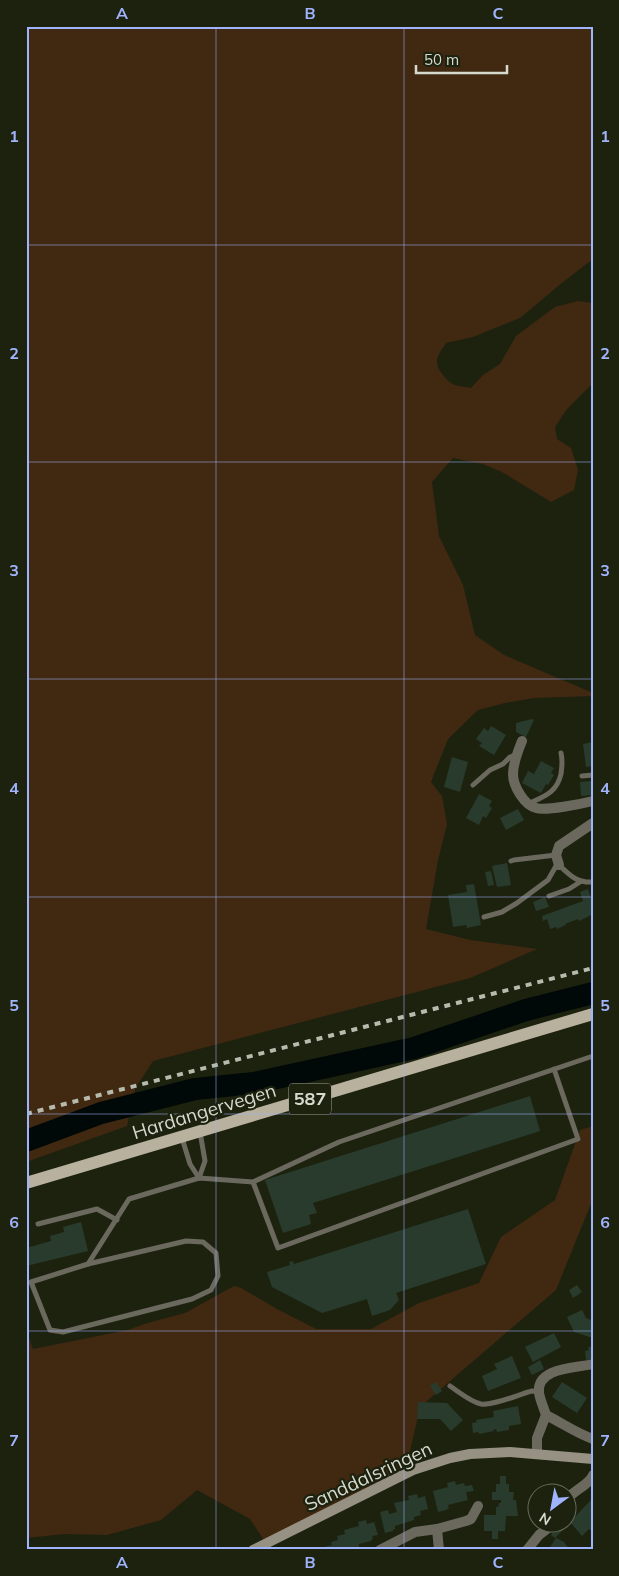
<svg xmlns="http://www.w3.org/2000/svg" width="619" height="1576" font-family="Mulish,sans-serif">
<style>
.green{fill:#412811}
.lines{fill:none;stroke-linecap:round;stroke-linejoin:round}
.river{stroke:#000907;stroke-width:22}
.building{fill:#283b2d}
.service{stroke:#6b685e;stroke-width:5}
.minor{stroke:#6b685e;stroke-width:10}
.secondary{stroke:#969182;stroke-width:10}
.primary{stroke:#b8b19e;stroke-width:12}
.rail{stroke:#b7bbae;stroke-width:4;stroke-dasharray:6 6;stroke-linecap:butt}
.grid{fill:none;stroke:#a0b3fd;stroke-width:1;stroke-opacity:0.55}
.labels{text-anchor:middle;stroke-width:4.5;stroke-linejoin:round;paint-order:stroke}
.shield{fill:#1d220f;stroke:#9ea395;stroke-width:1}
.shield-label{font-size:18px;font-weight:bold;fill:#d6dace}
.street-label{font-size:19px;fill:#d6dace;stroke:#1d220f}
.neatline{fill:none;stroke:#a0b3fd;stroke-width:2}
.grid-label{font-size:16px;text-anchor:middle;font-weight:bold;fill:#a0b3fd}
</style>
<rect width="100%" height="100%" fill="#1d220f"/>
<g class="green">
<path d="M26,26H593V259L563,282L520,318L473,337L446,343C438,355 432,362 443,375C453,387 455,385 471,388L483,375L500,364L516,336L555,307L578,301L593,303V383L567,409L555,427L557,439L571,448L578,470L574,490L551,502L502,472L483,464L453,458L432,482L439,536L463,585L475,635L504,655L593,693V696L534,698L505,703L478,710L448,739L431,782L442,796L447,824L438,860L426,929L470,940L537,949L470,978L153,1061L135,1089L127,1126L26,1162Z"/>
<polygon points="593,1126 593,1202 590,1206 556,1290 420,1407 407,1465 267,1545 250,1519 197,1490 161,1520 107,1535 64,1534 26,1538 26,1330 33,1349 128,1330 144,1324 185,1313 234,1286 241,1288 277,1309 316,1329 371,1329 419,1303 479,1283 501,1237 555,1200 580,1130"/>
</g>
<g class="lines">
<polyline class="river" points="26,1141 101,1113 195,1089 254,1083 414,1048 526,1010 593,993"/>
</g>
<g class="building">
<polygon points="532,719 534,720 526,737 516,732 516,723"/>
<polygon points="491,726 506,735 494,755 479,746 482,743 476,739 484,728 488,731"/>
<polygon points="593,742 593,766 586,767 583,744"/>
<polygon points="452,757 468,762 460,792 444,787"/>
<polygon points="541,761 554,768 551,773 554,775 548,785 546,784 541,793 522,783 528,771 534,774"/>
<polygon points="593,781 593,795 581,796 580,782"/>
<polygon points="479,794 492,801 489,806 492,808 486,818 483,816 479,825 466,818"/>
<polygon points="518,809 524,820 506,830 500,818"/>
<polygon points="507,863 511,885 497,887 492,866"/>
<polygon points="491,871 494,885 488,886 485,872"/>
<polygon points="474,884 481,925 467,928 466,925 453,927 448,895 467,892 466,885"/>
<polygon points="588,889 593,904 593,914 579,921 578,919 565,924 566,925 557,929 556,927 550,929 547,919 543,921 542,916 583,901 580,892"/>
<polygon points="545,897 549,907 536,911 533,902"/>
<polygon points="530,1096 540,1131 313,1203 317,1213 309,1215 311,1224 283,1233 265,1180"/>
<polygon points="468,1209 486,1264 396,1293 399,1300 390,1310 372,1316 367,1299 322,1313 272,1287 267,1272 290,1265 289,1262 293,1261 294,1264"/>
<polygon points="81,1222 88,1251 26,1266 26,1248 51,1241 50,1236 64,1232 63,1227"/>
<polygon points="577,1285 582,1292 573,1298 569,1290"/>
<polygon points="582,1310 586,1318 593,1321 593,1338 574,1332 567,1317"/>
<polygon points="554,1333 561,1347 533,1362 525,1347"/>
<polygon points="588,1347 593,1347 593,1359 586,1360 585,1351 589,1350"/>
<polygon points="512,1356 521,1378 488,1391 482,1376 497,1369 494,1364"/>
<polygon points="540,1360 544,1369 532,1375 528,1367"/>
<polygon points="436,1382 442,1391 436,1395 430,1386"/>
<polygon points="562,1382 587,1398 577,1413 552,1397"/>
<polygon points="418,1402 447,1403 463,1420 451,1431 440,1419 417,1419"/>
<polygon points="518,1406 521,1424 509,1426 509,1430 497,1432 496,1429 493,1430 494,1431 479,1434 478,1432 473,1433 472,1423 477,1422 476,1420 494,1417 493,1411"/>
<polygon points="500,1476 506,1476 506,1484 509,1484 509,1492 514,1492 513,1500 516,1500 518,1516 506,1516 505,1531 498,1531 498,1539 492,1539 492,1531 484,1531 484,1515 496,1515 496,1507 498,1507 499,1503 501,1503 501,1500 492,1500 492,1492 496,1492 496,1484 500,1484"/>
<polygon points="455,1481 456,1485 464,1483 465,1486 472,1485 474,1491 466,1492 468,1500 448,1505 449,1508 446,1510 438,1512 433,1491 448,1487 447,1483"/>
<polygon points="417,1494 418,1498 425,1496 428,1509 420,1511 421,1515 414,1517 414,1520 395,1526 395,1529 393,1530 393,1531 385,1533 380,1512 388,1510 389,1514 397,1512 394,1503 409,1500 408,1496"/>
<polygon points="591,1500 593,1502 593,1532 589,1529 582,1536 570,1522"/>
<polygon points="366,1520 367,1524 374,1522 378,1535 372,1536 373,1539 371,1540 371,1541 359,1544 359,1547 354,1550 324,1550 324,1547 332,1545 331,1542 338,1540 337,1536 345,1534 344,1530 359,1526 358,1522"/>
<polygon points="558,1525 564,1529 555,1538 551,1535"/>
<polygon points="556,1538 564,1542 570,1550 548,1550"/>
</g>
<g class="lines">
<g class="service">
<polyline points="582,776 593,775"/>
<polyline points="473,785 490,770 503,764 510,757 515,755"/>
<path d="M530,803C545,796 557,792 561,774C562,766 563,761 561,753"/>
<polyline points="511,861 514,860 556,855"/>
<polyline points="549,896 569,889 580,882"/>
<path d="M484,917L502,912L517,903L548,880L556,866L559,865C570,875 576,883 593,882"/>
<polyline points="182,1138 190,1164 199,1178"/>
<polyline points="199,1178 205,1161 200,1132"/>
<polyline points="253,1182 278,1248 578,1139 554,1069"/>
<polyline points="38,1224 97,1209 117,1220"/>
<polygon points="186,1241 203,1242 216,1253 218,1276 211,1290 192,1299 63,1332 50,1330 31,1282 88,1264"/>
<polyline points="88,1264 129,1199 199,1178 253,1182 339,1142 593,1056"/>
<path d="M450,1386C459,1392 471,1402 481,1404C493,1406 520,1394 532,1391L539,1392"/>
</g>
<g class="minor">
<path d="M522,741C518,751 513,763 513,774C513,786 524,805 536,808C546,811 581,804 593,801"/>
<polyline points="559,865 556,855 559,846 593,823"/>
<path d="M546,1415C544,1408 540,1400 539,1393C536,1367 577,1368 593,1364"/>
<path d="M537,1454V1438L546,1415C562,1423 576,1433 593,1439"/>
<path d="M566,1500C574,1490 589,1485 593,1475"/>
<polyline points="437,1529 439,1550"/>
<polyline points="380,1550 415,1532 437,1529 466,1521 471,1519 478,1506"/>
<polyline points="527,1550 539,1535 553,1524"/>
</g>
<polyline class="secondary" points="253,1550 413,1470 450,1458 470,1454 510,1452 593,1459"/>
<polyline class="primary" points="26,1183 593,1014"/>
<polyline class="rail" points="26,1114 593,968"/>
</g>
<path class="grid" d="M216,26V1550M404,26V1550M26,245H593M26,462H593M26,679H593M26,897H593M26,1114H593M26,1331H593"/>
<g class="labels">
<rect class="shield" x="289" y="1083.5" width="42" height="31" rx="4"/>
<g class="shield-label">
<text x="310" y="1105">587</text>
</g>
<g class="street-label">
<text transform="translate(204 1111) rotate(-17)" y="7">Hardangervegen</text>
<text transform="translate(368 1476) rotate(-25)" y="7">Sanddalsringen</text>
</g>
</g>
<rect width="619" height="1576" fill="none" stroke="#1d220f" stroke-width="55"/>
<g transform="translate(552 1508) rotate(212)"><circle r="24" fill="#1d220f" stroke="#676c5b"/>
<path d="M0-4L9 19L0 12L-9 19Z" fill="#a0b3fd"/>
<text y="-8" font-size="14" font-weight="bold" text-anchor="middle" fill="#d6dace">N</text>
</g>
<path d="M416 65v8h91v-8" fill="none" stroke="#d6dace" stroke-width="2.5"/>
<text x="424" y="65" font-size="15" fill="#d6dace" stroke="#1d220f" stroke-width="4" paint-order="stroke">50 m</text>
<rect x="28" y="28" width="564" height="1520" class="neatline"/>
<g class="grid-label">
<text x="122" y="19">A</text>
<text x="310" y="19">B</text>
<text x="498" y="19">C</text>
<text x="14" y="142">1</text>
<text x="605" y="142">1</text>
<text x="14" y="359">2</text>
<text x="605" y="359">2</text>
<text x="14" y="576">3</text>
<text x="605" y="576">3</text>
<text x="14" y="794">4</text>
<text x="605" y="794">4</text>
<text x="14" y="1011">5</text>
<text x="605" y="1011">5</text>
<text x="14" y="1228">6</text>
<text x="605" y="1228">6</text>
<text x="14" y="1446">7</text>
<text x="605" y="1446">7</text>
<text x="122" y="1568">A</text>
<text x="310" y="1568">B</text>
<text x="498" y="1568">C</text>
</g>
</svg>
